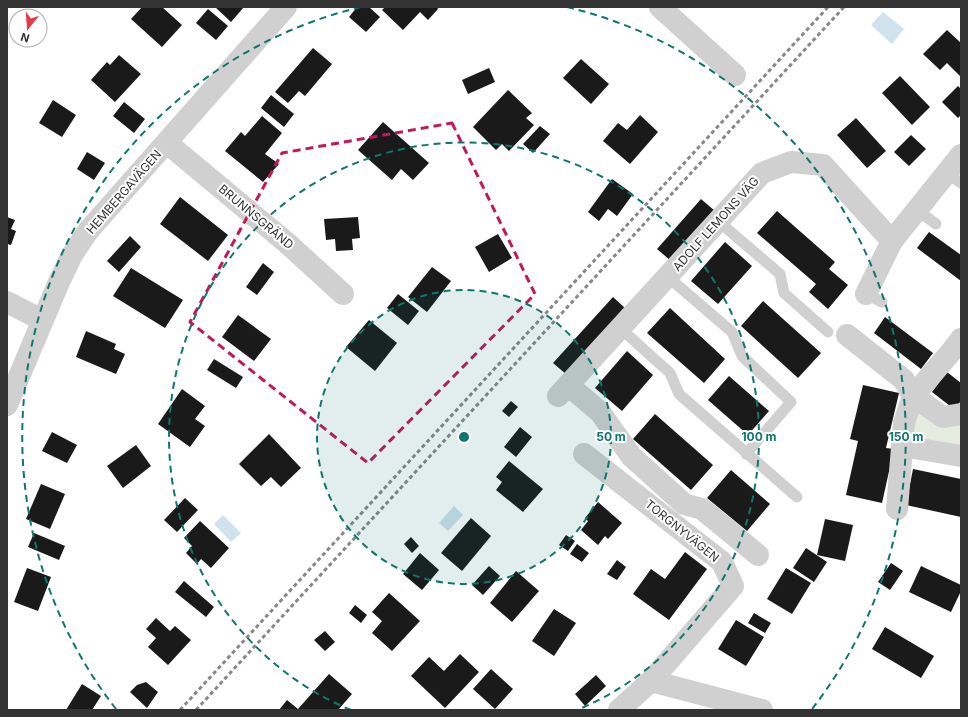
<svg xmlns="http://www.w3.org/2000/svg" width="968" height="717" font-family="Inter,sans-serif">
<style>
.green{fill:#e6ecdf}
.water{fill:#cfe2ee}
.building{fill:#1a1a1a}
.lines{fill:none;stroke-linecap:round;stroke-linejoin:round}
.lane{stroke:#d0d0d0;stroke-width:11}
.street{stroke:#d0d0d0;stroke-width:22}
.rail{stroke:#888;stroke-width:3;stroke-dasharray:4 3;stroke-linecap:butt}
.marked{fill:none;stroke:#c2185b;stroke-width:3;stroke-dasharray:8 5;stroke-linejoin:round}
.ring{fill:none;stroke:#0f766e;stroke-width:2;stroke-dasharray:7 5}
.labels{text-anchor:middle;stroke-width:4;stroke-linejoin:round;paint-order:stroke}
.street-label{font-size:12px;fill:#333;stroke:#fff}
.centre{fill:#0f766e;stroke:#fff;stroke-width:2}
.ring-label{font-size:12px;text-anchor:middle;font-weight:bold;fill:#0f766e;stroke:#fff;stroke-width:4;stroke-linejoin:round;paint-order:stroke}
</style>
<rect width="100%" height="100%" fill="#fff"/>
<polygon class="green" points="912,411 961,423 961,450 917,442 909,430"/>
<g class="water">
<polygon points="883,12 904,29 892,44 871,25"/>
<polygon points="454,506 463,515 448,531 439,523"/>
<polygon points="223,515 241,533 231,542 214,524"/>
</g>
<g class="building">
<polygon points="142,7 162,7 182,25 162,47 131,19"/>
<polygon points="215,7 244,7 231,22"/>
<polygon points="357,7 369,7 380,17 366,32 349,17"/>
<polygon points="385,7 437,7 438,9 428,20 420,12 403,30 382,10"/>
<polygon points="208,9 228,26 216,40 196,23"/>
<polygon points="947,30 961,43 961,77 947,63 940,70 923,54"/>
<polygon points="313,48 332,64 305,96 299,91 288,103 275,92"/>
<polygon points="119,55 141,74 115,102 91,80 107,62 110,65"/>
<polygon points="581,59 609,84 591,104 563,78"/>
<polygon points="489,68 495,82 468,94 462,80"/>
<polygon points="900,76 930,107 912,125 882,93"/>
<polygon points="958,86 961,89 961,115 958,118 942,102"/>
<polygon points="508,90 532,113 526,118 534,125 509,151 502,144 496,150 473,127"/>
<polygon points="271,95 294,114 284,127 261,108"/>
<polygon points="53,100 76,115 62,137 39,123"/>
<polygon points="124,102 145,119 134,133 113,116"/>
<polygon points="640,115 658,132 630,164 603,141 618,123 627,130"/>
<polygon points="262,116 282,133 265,154 279,164 263,182 225,151 241,132 245,136"/>
<polygon points="856,118 886,151 867,168 837,135"/>
<polygon points="383,122 429,163 413,180 401,169 392,180 358,150"/>
<polygon points="540,126 550,134 533,153 523,144"/>
<polygon points="911,135 926,149 909,166 894,152"/>
<polygon points="87,152 105,163 94,180 77,169"/>
<polygon points="612,179 633,194 617,216 608,209 599,221 588,212"/>
<polygon points="180,197 228,235 208,261 160,224"/>
<polygon points="701,199 715,211 671,261 657,249"/>
<polygon points="777,211 835,262 829,269 848,285 828,309 809,292 816,284 757,233"/>
<polygon points="7,217 15,220 11,229 16,231 11,245 7,244"/>
<polygon points="358,217 360,238 352,239 353,250 336,251 335,239 326,240 324,219"/>
<polygon points="929,232 961,255 961,281 917,248"/>
<polygon points="498,234 512,258 489,272 475,247"/>
<polygon points="130,236 141,247 119,272 107,261"/>
<polygon points="725,242 752,266 718,304 691,281"/>
<polygon points="263,263 274,272 257,295 246,287"/>
<polygon points="432,267 451,281 427,312 408,297"/>
<polygon points="131,268 183,300 165,328 113,296"/>
<polygon points="398,294 419,311 408,325 387,308"/>
<polygon points="613,297 626,309 567,375 553,363"/>
<polygon points="763,301 821,353 798,378 741,326"/>
<polygon points="670,308 725,359 704,383 647,333"/>
<polygon points="238,315 271,339 254,361 222,337"/>
<polygon points="885,317 933,353 921,369 874,333"/>
<polygon points="369,320 397,343 375,371 346,347"/>
<polygon points="86,331 116,344 114,349 125,354 116,374 76,357"/>
<polygon points="627,351 653,375 622,411 595,388"/>
<polygon points="214,359 243,377 236,388 207,370"/>
<polygon points="947,372 961,383 961,401 954,409 932,392"/>
<polygon points="729,376 769,411 748,435 708,400"/>
<polygon points="863,385 899,393 886,448 894,449 882,503 846,495 858,441 850,439"/>
<polygon points="182,389 205,406 195,419 205,426 190,447 158,424"/>
<polygon points="511,401 518,407 509,417 502,411"/>
<polygon points="655,414 713,465 691,490 633,439"/>
<polygon points="520,427 532,437 516,457 504,447"/>
<polygon points="52,432 77,445 67,463 42,451"/>
<polygon points="269,434 301,468 281,487 271,477 261,486 239,464"/>
<polygon points="136,445 151,466 123,488 107,466"/>
<polygon points="509,461 543,489 523,512 496,490 502,482 496,477"/>
<polygon points="913,469 961,479 961,517 906,505"/>
<polygon points="731,470 770,504 747,531 707,498"/>
<polygon points="41,484 65,494 50,529 26,519"/>
<polygon points="185,498 198,510 177,532 164,520"/>
<polygon points="598,502 622,523 608,539 605,536 598,545 581,530 588,521 585,518"/>
<polygon points="471,518 491,536 462,571 441,553"/>
<polygon points="825,519 853,525 845,561 817,555"/>
<polygon points="200,521 229,548 211,568 201,559 197,564 186,553 192,546 184,538"/>
<polygon points="34,533 65,546 59,560 28,547"/>
<polygon points="566,535 575,541 568,551 559,545"/>
<polygon points="411,537 419,546 412,553 404,544"/>
<polygon points="577,544 589,553 582,562 570,554"/>
<polygon points="806,548 827,562 814,582 793,568"/>
<polygon points="685,552 707,569 669,620 633,594 651,569 665,579"/>
<polygon points="420,553 439,570 422,590 403,574"/>
<polygon points="617,560 626,567 617,580 607,574"/>
<polygon points="891,563 903,571 890,590 878,582"/>
<polygon points="489,566 500,576 483,595 472,585"/>
<polygon points="921,566 961,585 961,591 951,612 909,592"/>
<polygon points="27,568 51,577 38,611 14,602"/>
<polygon points="786,568 811,583 792,614 767,599"/>
<polygon points="516,571 539,591 512,622 490,603"/>
<polygon points="184,581 214,607 206,617 175,592"/>
<polygon points="389,593 420,621 392,651 372,633 382,621 372,612"/>
<polygon points="355,605 367,615 361,623 349,613"/>
<polygon points="554,609 576,623 554,656 532,641"/>
<polygon points="754,613 771,623 765,633 748,623"/>
<polygon points="156,618 170,631 175,626 191,640 168,665 148,647 156,638 146,629"/>
<polygon points="736,620 764,637 746,666 718,649"/>
<polygon points="885,627 934,656 921,678 872,649"/>
<polygon points="325,631 335,642 325,651 314,640"/>
<polygon points="460,654 479,672 445,708 411,676 429,657 444,671"/>
<polygon points="491,669 513,689 495,709 473,689"/>
<polygon points="329,674 352,694 338,710 279,710 287,700 298,709"/>
<polygon points="596,675 606,686 585,706 575,694"/>
<polygon points="146,682 158,692 147,708 130,692 137,685"/>
<polygon points="82,684 101,696 92,710 66,710"/>
</g>
<g class="lines">
<g class="lane">
<polyline points="947,173 961,183"/>
<polyline points="917,210 936,224"/>
<polyline points="718,221 780,274 784,293 828,332"/>
<polyline points="668,277 732,332 742,356 791,402 746,454"/>
<polyline points="866,294 882,302"/>
<polyline points="620,328 670,373 679,394 797,497"/>
</g>
<g class="street">
<polyline points="660,7 735,75"/>
<polyline points="167,143 287,243 343,294"/>
<polyline points="866,294 892,241 961,155"/>
<polyline points="7,302 42,320"/>
<polyline points="847,335 904,380 913,396 943,417 961,414"/>
<polyline points="568,385 600,412 631,456 684,504 702,509 758,555"/>
<polyline points="558,396 762,173 791,162 823,165 892,241"/>
<polyline points="7,405 59,282 72,255 88,231 286,7"/>
<polyline points="902,446 961,456"/>
<polyline points="584,454 722,562 733,586 651,681 619,710"/>
<polyline points="897,509 904,423 913,396 951,352 961,339"/>
<polyline points="651,681 762,710"/>
</g>
<g class="rail">
<polyline points="180,710 828,7"/>
<polyline points="196,710 844,7"/>
</g>
</g>
<path class="marked" d="M452,123L535,294L368,463L190,322L282,153Z"/>
<circle cx="464" cy="437" r="147" fill="#0f766e" fill-opacity=".12"/>
<g class="ring">
<circle cx="464" cy="437" r="147"/>
<path d="M351 710A295 295 0 1 1 577 710"/>
<path d="M116 709A442 442 0 0 1 361 7M567 7A442 442 0 0 1 812 709"/>
</g>
<g class="labels">
<g class="street-label">
<text transform="translate(124 192) rotate(-49)" y="4">HEMBERGAVÄGEN</text>
<text transform="translate(256 217) rotate(40)" y="4">BRUNNSGRÄND</text>
<text transform="translate(716 224) rotate(-48)" y="4">ADOLF LEMONS VÄG</text>
<text transform="translate(682 531) rotate(39)" y="4">TORGNYVÄGEN</text>
</g>
</g>
<circle cx="464" cy="437" r="6" class="centre"/>
<g class="ring-label">
<text x="611" y="441">50 m</text>
<text x="759" y="441">100 m</text>
<text x="906" y="441">150 m</text>
</g>
<rect width="968" height="717" fill="none" stroke="#333333" stroke-width="16"/>
<g transform="translate(28 28) rotate(197)"><circle r="19" fill="#ffffff" stroke="#adadad"/>
<path d="M0-3L7 15L0 10L-7 15Z" fill="#e63946"/>
<text y="-6" font-size="11" font-weight="bold" text-anchor="middle" fill="#333333">N</text>
</g>
</svg>
